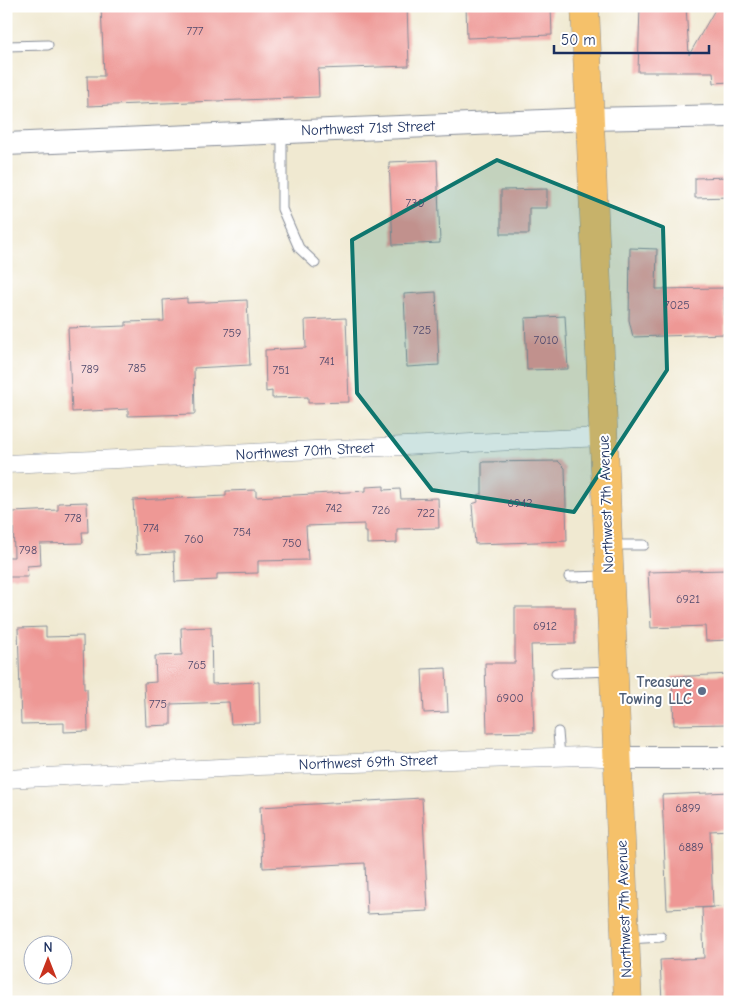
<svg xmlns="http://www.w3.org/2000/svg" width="736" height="1008" font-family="'Comic Neue',sans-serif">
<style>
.building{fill:#ee9895}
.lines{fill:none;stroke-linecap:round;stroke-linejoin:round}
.service-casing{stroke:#868c98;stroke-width:11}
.minor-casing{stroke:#868c98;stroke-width:19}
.tertiary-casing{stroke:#868c98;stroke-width:24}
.primary-casing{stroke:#868c98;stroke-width:29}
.service{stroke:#fff;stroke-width:9}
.minor{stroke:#fff;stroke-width:18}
.tertiary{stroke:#fff;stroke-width:22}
.primary{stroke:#f5c16b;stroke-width:28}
.marked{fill:#0f766e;fill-opacity:0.2;stroke:#0f766e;stroke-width:4;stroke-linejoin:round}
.service-dot{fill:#5c6f8a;stroke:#fff;stroke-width:2}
.labels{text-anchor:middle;stroke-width:4;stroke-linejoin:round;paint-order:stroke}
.number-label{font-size:12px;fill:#50496c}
.street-label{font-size:15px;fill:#1b2f5e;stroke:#fff}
.service-label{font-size:15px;font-weight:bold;fill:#4e5e75;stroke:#fff;text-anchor:end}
</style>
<rect width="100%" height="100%" fill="#fff"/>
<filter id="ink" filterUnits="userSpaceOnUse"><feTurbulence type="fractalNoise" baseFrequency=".02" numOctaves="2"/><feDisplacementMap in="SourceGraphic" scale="10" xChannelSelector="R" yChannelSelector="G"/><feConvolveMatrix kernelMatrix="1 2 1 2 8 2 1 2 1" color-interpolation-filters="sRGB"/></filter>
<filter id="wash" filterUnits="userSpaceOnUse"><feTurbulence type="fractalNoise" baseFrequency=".0096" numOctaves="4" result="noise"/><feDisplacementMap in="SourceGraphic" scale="20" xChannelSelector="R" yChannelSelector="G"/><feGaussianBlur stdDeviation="1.12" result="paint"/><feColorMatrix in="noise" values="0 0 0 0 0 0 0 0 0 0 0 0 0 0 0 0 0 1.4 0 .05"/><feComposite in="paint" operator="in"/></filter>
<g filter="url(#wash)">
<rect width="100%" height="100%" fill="#f0e9d1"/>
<g id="blocks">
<g class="building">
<polygon points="101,6 407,6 409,66 318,69 319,97 88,106 87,76 104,76"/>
<polygon points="466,6 551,6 552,35 467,38"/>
<polygon points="640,6 686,6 689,55 717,6 730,6 730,82 714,83 713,72 638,72"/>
<polygon points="437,160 440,243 393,245 389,162"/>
<polygon points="730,177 730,197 695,198 695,178"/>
<polygon points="547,189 547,208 529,208 529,234 501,234 501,190"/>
<polygon points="630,248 657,249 656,289 724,288 725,334 633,337 629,320"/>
<polygon points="436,292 439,365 407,367 404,294"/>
<polygon points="187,298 187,303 247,300 250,365 194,368 195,414 128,416 128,409 72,412 68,328 126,326 126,322 164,321 163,300"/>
<polygon points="565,316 568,369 527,370 525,318"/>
<polygon points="346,318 349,402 308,403 308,397 272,398 272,391 266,392 265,350 306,348 305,320"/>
<polygon points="558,461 565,468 567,541 475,544 472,504 478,502 477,495 482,494 482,462"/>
<polygon points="384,486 384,490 400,489 401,499 438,498 439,528 397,529 397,543 367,544 367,532 364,532 364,524 306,526 308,560 258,561 258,573 217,574 217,580 175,582 174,552 136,554 133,500 226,496 226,491 256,490 256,497 313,494 366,491 366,487"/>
<polygon points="87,502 88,532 82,532 83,543 40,544 41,565 27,566 28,577 6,577 6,557 14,557 13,512 58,510 58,503"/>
<polygon points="726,570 729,640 706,641 705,626 651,628 648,572"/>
<polygon points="515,607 575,607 575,644 531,645 534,732 487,733 485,663 515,663"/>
<polygon points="46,627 46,637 83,636 84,689 87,689 88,731 64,732 64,723 21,724 18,628"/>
<polygon points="211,627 212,684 259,682 260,723 231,724 229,702 171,704 171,725 146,726 144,683 156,682 155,656 182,655 181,628"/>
<polygon points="446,668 448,712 424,713 422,669"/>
<polygon points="729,674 730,724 674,725 672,677"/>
<polygon points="730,792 730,830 710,831 713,907 667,909 662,795"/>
<polygon points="422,798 428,911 367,914 365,863 263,868 260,807"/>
<polygon points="730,906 730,1002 662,1002 660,960 704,958 702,908"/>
</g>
</g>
</g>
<g filter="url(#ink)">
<use href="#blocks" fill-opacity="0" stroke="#868c98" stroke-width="1"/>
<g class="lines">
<g class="service-casing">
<g id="service">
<polyline points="6,46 48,45"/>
<polyline points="282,132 282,209 299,248 315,263"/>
<polyline points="610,545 644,545"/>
<polyline points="569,577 606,576"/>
<polyline points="556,673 611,671"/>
<polyline points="558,732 560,757"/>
<polyline points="628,939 661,937"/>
</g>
</g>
<g class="minor-casing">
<g id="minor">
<polyline points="6,464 603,437"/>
<polyline points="6,779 258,766 584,756 618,758"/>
</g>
</g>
<g class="tertiary-casing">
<g id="tertiary">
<polyline points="6,144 589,119 730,116"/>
<polyline points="618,758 730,758"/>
</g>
</g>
<g class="primary-casing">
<polyline id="primary" points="585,6 628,1002"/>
</g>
<use href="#service" class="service"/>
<use href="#minor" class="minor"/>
<use href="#tertiary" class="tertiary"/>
<use href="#primary" class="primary"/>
</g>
</g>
<path class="marked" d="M497,160L663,227L667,370L574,512L432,490L357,393L352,240Z"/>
<circle class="service-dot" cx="702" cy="691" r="5"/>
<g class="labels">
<g class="number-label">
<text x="195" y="35">777</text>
<text x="415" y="207">730</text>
<text x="677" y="309">7025</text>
<text x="422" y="334">725</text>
<text x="232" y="337">759</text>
<text x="546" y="344">7010</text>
<text x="327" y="365">741</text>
<text x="137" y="372">785</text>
<text x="90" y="373">789</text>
<text x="281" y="374">751</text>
<text x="520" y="507">6942</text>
<text x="334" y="512">742</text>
<text x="381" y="514">726</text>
<text x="426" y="517">722</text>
<text x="73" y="522">778</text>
<text x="151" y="532">774</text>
<text x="242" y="536">754</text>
<text x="194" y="543">760</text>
<text x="292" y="547">750</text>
<text x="28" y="554">798</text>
<text x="688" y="603">6921</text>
<text x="545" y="630">6912</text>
<text x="197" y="669">765</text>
<text x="510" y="702">6900</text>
<text x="158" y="708">775</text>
<text x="688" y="812">6899</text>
<text x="691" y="851">6889</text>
</g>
<g class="street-label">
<text transform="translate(368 128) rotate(-2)" y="5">Northwest 71st Street</text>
<text transform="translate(305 451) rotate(-3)" y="5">Northwest 70th Street</text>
<text transform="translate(606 504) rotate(-92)" y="5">Northwest 7th Avenue</text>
<text transform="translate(368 762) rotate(-2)" y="5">Northwest 69th Street</text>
<text transform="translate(624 909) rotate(-92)" y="5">Northwest 7th Avenue</text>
</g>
<g class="service-label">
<text x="692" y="687">Treasure<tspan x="692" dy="17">Towing LLC</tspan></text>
</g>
</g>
<rect width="736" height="1008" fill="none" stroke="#fff" stroke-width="25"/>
<g transform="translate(48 960)"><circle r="24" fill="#ffffff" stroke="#a4acbf"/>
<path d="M0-4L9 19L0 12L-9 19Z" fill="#c8321e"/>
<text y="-8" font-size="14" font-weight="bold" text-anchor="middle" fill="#1b2f5e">N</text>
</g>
<path d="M554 45v8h155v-8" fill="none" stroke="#1b2f5e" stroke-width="2.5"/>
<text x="561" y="45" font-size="15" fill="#1b2f5e" stroke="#ffffff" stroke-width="4" paint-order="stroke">50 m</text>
</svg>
